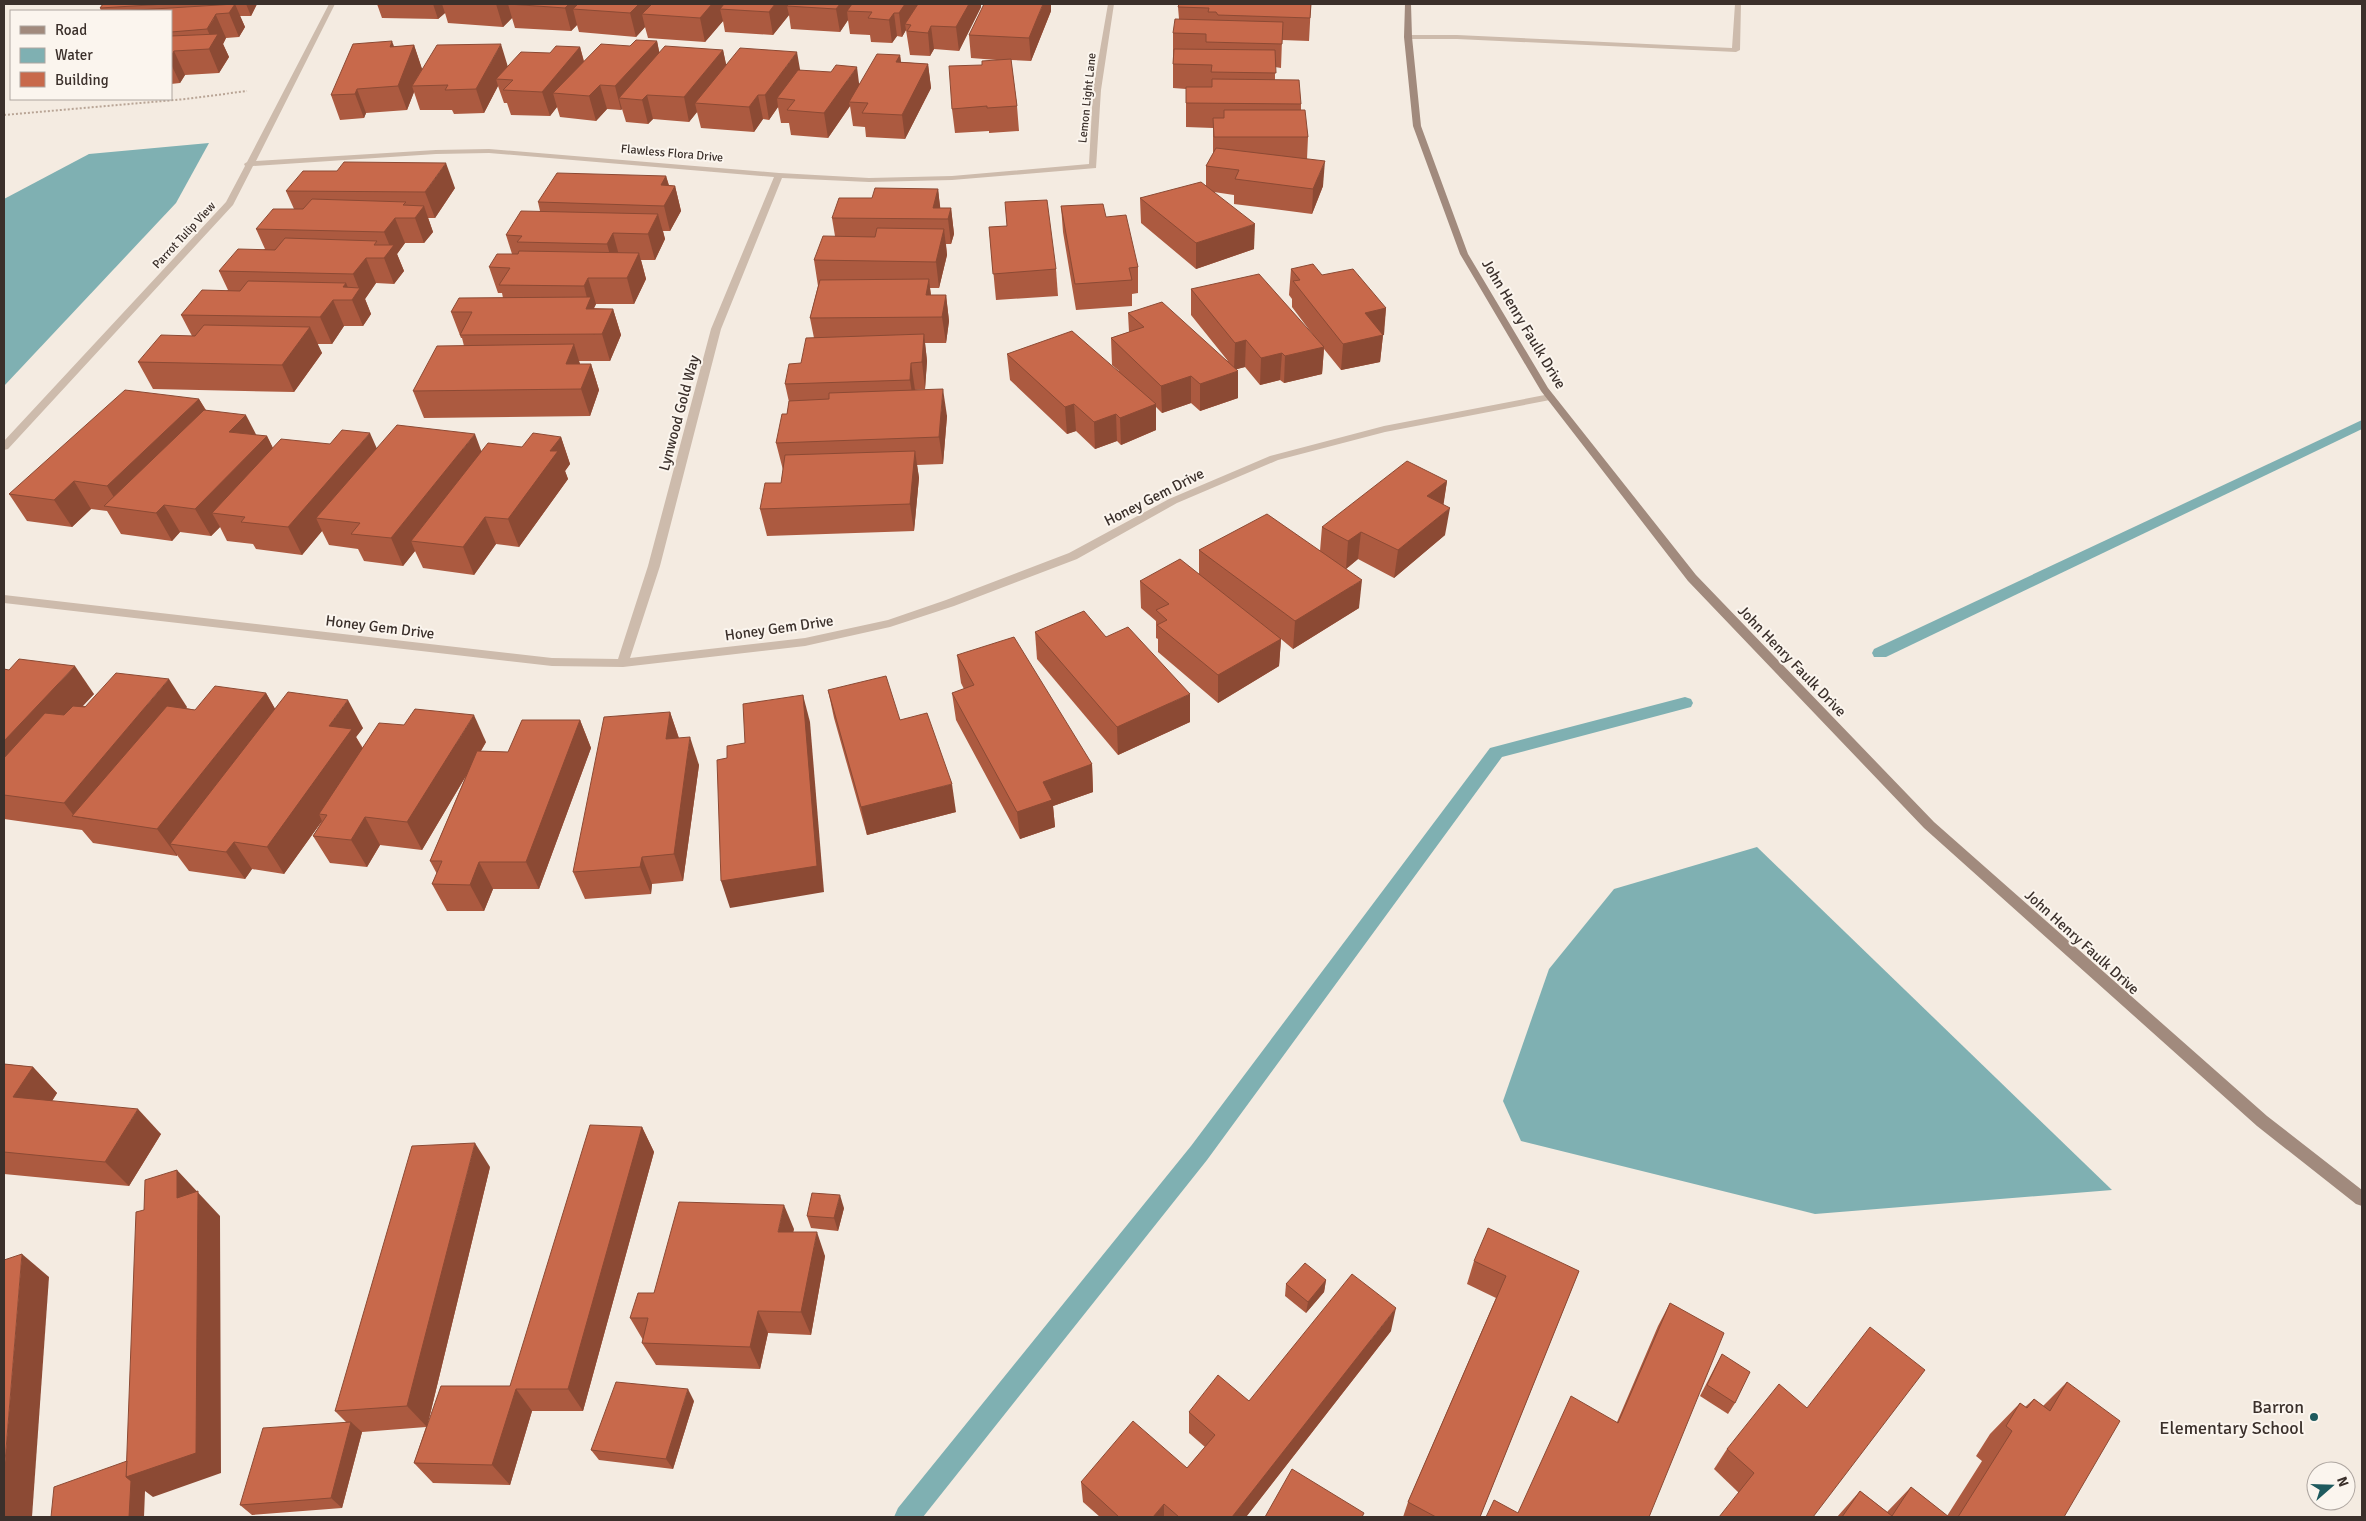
<svg xmlns="http://www.w3.org/2000/svg" width="2366" height="1521" font-family="Signika,sans-serif">
<style>
.water{fill:#7fb0b2}
.lines{fill:none;stroke-linecap:round;stroke-linejoin:round}
.stream{fill:#7fb0b2;fill-rule:evenodd}
.path{stroke:#b9a596;stroke-width:2;stroke-dasharray:2 2;stroke-linecap:butt}
.lane{fill:#cdbbac;fill-rule:evenodd}
.street{fill:#cdbbac;fill-rule:evenodd}
.secondary{fill:#a18a7d;fill-rule:evenodd}
.wall{fill:#ac5a40}
.shaded-wall{fill:#8c4a34}
.building{fill:#c8694b;stroke:#8c4a34}
.poi-dot{fill:#1f5a5e;stroke:#fbf5ee;stroke-width:2}
.labels{text-anchor:middle;stroke-width:4;stroke-linejoin:round;paint-order:stroke}
.far-street-label{font-size:12px;fill:#3b302b;stroke:#fbf5ee}
.street-label{font-size:15px;fill:#3b302b;stroke:#fbf5ee}
.near-poi-label{font-size:18px;fill:#3b302b;stroke:#fbf5ee;text-anchor:end}
</style>
<rect width="100%" height="100%" fill="#f4ebe1"/>
<g class="water">
<polygon points="209,143 176,203 4,386 4,199 89,154"/>
<polygon points="1757,847 2112,1190 1815,1214 1521,1141 1503,1101 1549,969 1614,889"/>
</g>
<g class="lines">
<g class="stream">
<polygon points="2362,420 2362,429 1886,657 1874,657 1872,653 1874,649"/>
<polygon points="1685,697 1691,699 1693,703 1691,707 1502,757 1207,1160 923,1517 894,1517 898,1508 1191,1146 1490,748"/>
</g>
<polyline class="path" points="4,115 186,99 247,91"/>
<polygon class="lane" points="1735,4 1741,4 1740,50 1736,52 1457,39 1408,39 1404,37 1408,35 1457,35 1732,48"/>
<polygon class="street" points="329,4 335,4 256,161 436,150 489,149 779,173 869,178 952,176 1089,164 1093,90 1108,4 1114,4 1101,90 1096,168 952,180 869,182 782,178 721,329 660,566 630,658 805,638 888,620 946,600 1069,553 1169,499 1270,456 1384,426 1550,394 1555,397 1550,400 1385,432 1278,460 1177,503 1077,559 954,606 890,627 805,646 623,667 552,666 4,603 4,595 552,658 618,659 648,566 711,329 774,177 489,153 436,154 253,166 233,205 8,449 4,450 4,441 226,202 245,166 244,164 247,162"/>
<polygon class="secondary" points="1405,4 1411,4 1412,37 1421,126 1468,254 1548,388 1696,575 1934,822 2267,1116 2362,1190 2362,1206 2356,1204 2257,1126 1924,828 1688,581 1541,391 1460,254 1413,126 1404,37"/>
</g>
<g class="wall">
<polygon points="103,4 257,4 251,16 240,16 245,27 239,37 226,38 223,44 229,57 219,73 185,75 180,83 171,84 171,11 101,11 100,8"/>
<polygon points="377,4 981,4 981,7 959,51 934,49 930,56 910,55 906,30 902,37 897,36 892,43 871,42 870,35 850,34 848,20 840,32 791,29 789,15 773,35 725,32 723,21 705,42 648,38 645,27 636,37 579,32 577,25 571,31 515,28 512,18 503,27 448,23 445,13 438,19 382,18"/>
<polygon points="1311,4 1309,41 1282,40 1281,68 1275,67 1275,80 1301,104 1301,110 1308,137 1307,159 1323,186 1312,214 1234,204 1234,195 1214,192 1254,249 1196,269 1141,223 1140,198 1206,186 1206,166 1213,154 1213,128 1186,127 1186,89 1173,88 1173,33 1179,19 1178,7"/>
<polygon points="1051,11 1031,61 1011,60 1017,106 1019,131 989,133 989,131 955,133 952,109 982,65 997,60 971,58 969,35"/>
<polygon points="657,41 659,52 723,50 726,65 800,70 859,84 900,55 901,62 928,64 931,88 905,139 866,137 865,127 853,126 850,106 828,138 791,135 789,123 781,123 778,107 769,120 763,119 754,132 701,128 697,112 689,122 653,119 648,124 626,122 622,109 621,110 607,109 596,121 560,117 557,107 550,116 511,115 507,103 504,103 498,86 484,113 454,114 452,110 420,110 414,92 407,110 366,113 364,118 340,120 331,95 394,47 414,45 422,69 508,66 550,53 580,47 584,61 630,46"/>
<polygon points="666,176 669,185 675,186 681,211 670,231 663,231 665,239 655,260 641,260 646,279 634,304 596,304 594,308 613,309 621,335 610,361 579,361 580,364 591,364 599,390 590,416 424,418 413,391 464,346 462,338 461,338 451,312 503,298 502,293 498,293 489,267 512,254 506,235 540,211 538,202"/>
<polygon points="455,188 435,218 428,218 433,232 424,243 405,243 397,254 404,271 394,284 376,283 365,299 371,314 363,326 344,326 332,344 317,344 322,353 294,392 153,389 138,362 192,336 181,315 228,290 219,271 265,249 256,229 294,209 286,191"/>
<polygon points="938,189 940,208 951,208 954,234 951,244 946,244 947,255 939,288 930,288 931,295 946,295 949,321 946,343 925,343 927,361 925,389 915,390 947,416 943,464 917,465 919,478 914,531 767,536 760,509 781,483 783,470 776,443 787,414 789,402 785,384 801,363 814,338 810,318 818,286 814,260 835,236 832,218 872,198"/>
<polygon points="1061,206 1138,267 1138,293 1132,294 1132,306 1076,310 1063,232"/>
<polygon points="989,227 1056,269 1058,296 996,300"/>
<polygon points="1291,269 1322,275 1386,308 1380,362 1341,370 1324,349 1322,374 1284,383 1280,380 1260,385 1245,367 1236,369 1238,398 1200,411 1191,403 1162,413 1156,407 1156,430 1121,445 1117,441 1095,449 1076,431 1067,434 1010,380 1007,354 1119,371 1112,365 1111,338 1129,332 1128,313 1228,361 1191,315 1191,289 1313,335 1292,307 1292,299 1289,295"/>
<polygon points="199,399 206,410 256,435 267,436 273,448 330,444 376,448 482,452 522,447 561,437 570,464 565,471 568,479 519,547 496,544 474,575 423,568 415,551 403,566 364,561 358,549 329,545 322,531 302,555 256,549 253,544 227,541 220,527 211,536 180,532 172,541 121,534 107,511 91,509 72,527 27,521 9,494"/>
<polygon points="1447,481 1443,505 1445,535 1394,578 1358,559 1346,569 1359,608 1293,649 1281,639 1279,666 1218,703 1158,652 1158,639 1156,638 1156,621 1141,608 1140,581 1199,574 1199,550 1320,551 1322,527"/>
<polygon points="1035,632 1106,637 1190,722 1118,755 1037,659"/>
<polygon points="957,655 1092,764 1093,792 1053,806 1055,827 1020,839 956,720 952,693 964,689 961,683"/>
<polygon points="4,669 94,694 82,706 187,707 186,708 195,710 266,693 275,709 363,728 356,737 363,748 486,742 481,751 508,752 580,720 591,748 539,889 493,889 484,911 447,911 432,884 437,874 430,861 466,776 422,850 380,845 367,867 330,863 313,836 322,821 284,874 252,869 245,879 189,871 177,855 177,856 93,843 82,830 4,819"/>
<polygon points="828,690 900,720 956,812 867,835 834,718"/>
<polygon points="670,712 679,738 699,765 683,881 652,884 651,894 585,899 573,872"/>
<polygon points="4,1064 33,1067 57,1093 52,1101 161,1134 129,1186 4,1174"/>
<polygon points="642,1127 654,1152 583,1411 532,1411 510,1485 433,1483 414,1463 426,1427 362,1432 342,1508 252,1515 240,1505 346,1422 335,1411 490,1167 428,1423 510,1386"/>
<polygon points="844,1208 838,1231 811,1228 807,1216"/>
<polygon points="794,1229 793,1232 825,1256 811,1335 768,1333 760,1369 656,1365 642,1343 643,1340 630,1318 654,1293"/>
<polygon points="1474,1261 1579,1271 1480,1517 1403,1517 1408,1502 1496,1298 1467,1284"/>
<polygon points="1326,1280 1324,1292 1306,1313 1285,1296 1286,1284"/>
<polygon points="1670,1303 1649,1517 1518,1513 1617,1422 1658,1326"/>
<polygon points="1391,1331 1246,1517 1100,1517 1083,1502 1081,1482 1187,1468 1205,1447 1189,1433 1189,1412 1249,1401"/>
<polygon points="1722,1354 1735,1403 1728,1414 1700,1396 1716,1365"/>
<polygon points="2067,1382 2064,1517 1837,1517 1860,1491 1887,1512 1911,1487 1947,1516 1982,1461 1976,1456 1990,1434 2020,1403 2025,1407 2034,1399 2043,1406"/>
<polygon points="694,1401 673,1469 599,1460 591,1450"/>
<polygon points="1727,1449 1813,1517 1738,1492 1714,1469"/>
</g>
<g class="shaded-wall">
<polygon points="207,4 211,4 226,38 223,44 229,57 219,73 209,49 213,42 207,29 214,19"/>
<polygon points="235,4 245,27 239,37 229,13"/>
<polygon points="246,4 257,4 251,16"/>
<polygon points="433,4 442,4 445,13 438,19"/>
<polygon points="496,4 528,4 508,4 512,18 503,27"/>
<polygon points="569,4 598,4 573,9 577,25 571,31 565,8"/>
<polygon points="639,4 667,4 642,14 645,27 636,37 630,13"/>
<polygon points="712,4 737,4 720,9 723,21 705,42 700,18"/>
<polygon points="775,4 790,4 787,6 789,15 773,35 769,12"/>
<polygon points="840,4 859,4 847,11 848,20 840,32 836,9"/>
<polygon points="903,4 919,4 905,24 906,30 902,37 899,13"/>
<polygon points="969,4 981,4 981,7 959,51 956,27"/>
<polygon points="1043,4 1051,4 1051,11 1031,61 1029,38"/>
<polygon points="894,13 897,36 892,43 889,20"/>
<polygon points="931,26 934,49 930,56 928,33"/>
<polygon points="392,41 401,65 390,47"/>
<polygon points="657,41 662,65 619,98 622,109 621,110 615,86"/>
<polygon points="501,44 508,67 496,79 498,86 484,113 476,89"/>
<polygon points="414,45 422,69 412,86 414,92 407,110 398,86"/>
<polygon points="580,47 586,71 553,93 557,107 550,116 542,92"/>
<polygon points="723,50 728,73 695,103 697,112 689,122 684,97"/>
<polygon points="174,51 185,75 180,83 171,64 171,56"/>
<polygon points="797,52 801,75 777,98 778,107 769,120 765,95"/>
<polygon points="900,55 903,78 896,62"/>
<polygon points="928,64 931,88 905,139 902,115"/>
<polygon points="857,67 860,91 849,102 850,106 828,138 824,113"/>
<polygon points="600,85 607,109 596,121 589,96"/>
<polygon points="357,89 366,113 364,118 355,94"/>
<polygon points="647,95 653,119 648,124 642,100"/>
<polygon points="758,95 763,119 754,132 749,107"/>
<polygon points="1325,161 1323,186 1312,214 1313,189"/>
<polygon points="446,163 455,188 435,218 425,192"/>
<polygon points="666,176 671,194 675,186 681,211 670,231 664,206 661,185"/>
<polygon points="938,189 941,214 933,208"/>
<polygon points="424,206 433,232 424,243 415,218"/>
<polygon points="951,208 954,234 951,244 948,219"/>
<polygon points="658,214 665,239 655,260 648,234"/>
<polygon points="395,218 405,243 397,254 404,271 394,284 384,258 391,249 384,232"/>
<polygon points="1255,224 1254,249 1196,269 1196,243"/>
<polygon points="944,229 947,255 939,288 936,262"/>
<polygon points="613,233 620,259 614,270 607,244"/>
<polygon points="639,253 646,279 634,304 627,278"/>
<polygon points="366,258 376,283 365,299 371,314 363,326 352,300 343,287 346,283 353,299 359,289 353,274"/>
<polygon points="588,278 596,304 594,308 599,323 594,335 586,309 588,302 584,286"/>
<polygon points="929,279 932,305 926,295"/>
<polygon points="946,295 949,321 946,343 942,317"/>
<polygon points="333,300 344,326 332,344 320,317"/>
<polygon points="1386,308 1384,335 1363,339 1365,313"/>
<polygon points="613,309 621,335 610,361 602,334"/>
<polygon points="310,327 322,353 294,392 282,365"/>
<polygon points="924,334 927,361 925,389 922,362"/>
<polygon points="1383,335 1380,362 1341,370 1343,344"/>
<polygon points="1246,340 1245,367 1234,370 1235,343"/>
<polygon points="574,344 582,371 566,364"/>
<polygon points="1324,347 1322,374 1284,383 1285,356"/>
<polygon points="1282,353 1280,380 1260,385 1261,358"/>
<polygon points="911,363 915,390 914,407 910,380"/>
<polygon points="591,364 599,390 590,416 581,389"/>
<polygon points="1238,371 1238,398 1200,411 1200,384"/>
<polygon points="1191,376 1191,403 1162,413 1161,386"/>
<polygon points="943,389 947,416 943,464 939,437"/>
<polygon points="199,399 214,425 121,509 107,486"/>
<polygon points="1074,404 1076,431 1067,434 1065,407"/>
<polygon points="1156,404 1156,430 1121,445 1120,418"/>
<polygon points="1116,414 1117,441 1095,449 1094,422"/>
<polygon points="246,415 260,442 229,432"/>
<polygon points="370,433 382,460 316,518 322,531 302,555 288,527"/>
<polygon points="475,434 485,461 411,541 415,551 403,566 391,538"/>
<polygon points="267,436 280,463 212,513 220,527 211,536 195,509"/>
<polygon points="561,437 570,464 565,471 568,479 519,547 508,519 550,451"/>
<polygon points="915,451 919,478 914,531 910,504"/>
<polygon points="74,481 91,509 72,527 54,500"/>
<polygon points="1447,481 1443,508 1427,496"/>
<polygon points="164,505 180,532 172,541 156,513"/>
<polygon points="1450,508 1445,535 1394,578 1398,550"/>
<polygon points="485,517 496,544 474,575 463,547"/>
<polygon points="1361,532 1358,559 1346,569 1348,541"/>
<polygon points="1362,580 1359,608 1293,649 1295,621"/>
<polygon points="1281,639 1279,666 1218,703 1218,675"/>
<polygon points="75,666 94,694 4,792 4,741"/>
<polygon points="169,679 187,707 94,820 75,817 64,803"/>
<polygon points="266,693 282,721 170,844 177,855 177,856 157,829"/>
<polygon points="1190,694 1190,722 1118,755 1117,727"/>
<polygon points="803,695 810,722 824,892 730,908 721,881"/>
<polygon points="348,700 363,728 356,737 367,757 319,814 322,821 284,874 267,847 329,726"/>
<polygon points="670,712 679,739 666,739"/>
<polygon points="474,715 486,742 422,850 407,822"/>
<polygon points="580,720 591,748 539,889 526,862"/>
<polygon points="690,737 699,765 683,881 674,854"/>
<polygon points="1092,764 1093,792 1053,806 1055,827 1020,839 1017,812 1043,782"/>
<polygon points="952,784 956,812 867,835 861,807"/>
<polygon points="365,817 380,845 367,867 351,840"/>
<polygon points="234,842 252,869 245,879 226,852"/>
<polygon points="642,857 652,884 651,894 640,867"/>
<polygon points="479,862 493,889 484,911 470,885"/>
<polygon points="33,1067 57,1093 38,1123 13,1097"/>
<polygon points="138,1109 161,1134 129,1186 105,1162"/>
<polygon points="642,1127 654,1152 583,1411 568,1389"/>
<polygon points="475,1143 490,1167 427,1427 407,1406"/>
<polygon points="177,1170 220,1216 221,1473 153,1497 145,1491 144,1517 129,1517 126,1477 177,1198"/>
<polygon points="840,1195 844,1208 838,1231 834,1218"/>
<polygon points="784,1205 794,1229 787,1256 778,1232"/>
<polygon points="817,1232 825,1256 811,1335 801,1312"/>
<polygon points="22,1254 49,1277 32,1517 4,1517 4,1474"/>
<polygon points="1326,1280 1324,1292 1306,1313 1308,1302"/>
<polygon points="1396,1308 1391,1331 1246,1517 1232,1517"/>
<polygon points="758,1311 768,1333 760,1369 750,1347"/>
<polygon points="516,1389 532,1411 510,1485 492,1465"/>
<polygon points="688,1389 694,1401 673,1469 666,1459"/>
<polygon points="351,1422 362,1432 342,1508 331,1498"/>
<polygon points="1164,1504 1164,1517 1153,1517"/>
</g>
<g class="building">
<polygon points="103,4 166,4 100,8"/>
<polygon points="235,4 229,13 216,14 207,29 171,32 171,11 121,11"/>
<polygon points="508,4 569,4 565,8"/>
<polygon points="578,4 639,4 630,13 573,9"/>
<polygon points="652,4 712,4 700,18 642,14"/>
<polygon points="724,4 775,4 769,12 720,9"/>
<polygon points="789,4 840,4 836,9 787,6"/>
<polygon points="852,4 905,4 899,13 894,13 889,20 868,18 872,12 847,11"/>
<polygon points="918,4 969,4 956,27 931,26 928,33 907,31 911,25 905,24"/>
<polygon points="984,4 1043,4 1029,38 969,35"/>
<polygon points="1179,4 1311,4 1310,18 1218,15 1216,12 1208,12 1209,8 1178,7"/>
<polygon points="1175,19 1283,22 1282,44 1206,42 1206,34 1173,33"/>
<polygon points="218,34 209,49 174,51 171,56 171,36"/>
<polygon points="636,40 657,41 615,86 600,85 589,96 553,93 601,44 630,46"/>
<polygon points="392,41 390,47 414,45 398,86 357,89 355,94 331,95 353,44"/>
<polygon points="501,44 476,89 445,90 448,85 412,86 437,45"/>
<polygon points="556,46 580,47 542,92 503,90 513,80 496,79 521,52 550,53"/>
<polygon points="665,46 723,50 684,97 647,95 642,100 619,98"/>
<polygon points="740,48 797,52 765,95 758,95 749,107 695,103"/>
<polygon points="1174,49 1275,50 1276,73 1211,72 1212,65 1173,64"/>
<polygon points="877,54 900,55 896,62 928,64 902,115 862,113 868,103 849,102"/>
<polygon points="1011,59 1017,106 987,108 987,106 952,109 949,66 982,65 982,61"/>
<polygon points="836,65 857,67 824,113 787,110 795,100 777,98 798,70 831,72"/>
<polygon points="1212,79 1299,80 1301,104 1186,103 1186,87 1212,87"/>
<polygon points="1224,110 1305,110 1308,137 1214,137 1213,118 1224,118"/>
<polygon points="1216,148 1325,161 1313,189 1235,179 1239,170 1206,166"/>
<polygon points="344,162 446,163 425,192 286,191 303,171 337,171"/>
<polygon points="557,173 666,176 661,185 675,186 664,206 538,202"/>
<polygon points="1201,182 1255,224 1196,243 1140,198"/>
<polygon points="875,188 938,189 933,208 951,208 948,219 832,218 839,198 872,198"/>
<polygon points="312,199 406,202 403,205 424,206 415,218 395,218 384,232 256,229 273,209 303,209"/>
<polygon points="1047,200 1056,269 993,274 989,227 1007,226 1005,202"/>
<polygon points="1103,204 1106,217 1126,215 1138,267 1129,268 1132,280 1075,284 1061,206"/>
<polygon points="521,211 658,214 648,234 613,233 607,244 517,242 522,236 506,235"/>
<polygon points="877,228 944,229 936,262 814,260 823,236 875,237"/>
<polygon points="285,238 377,241 374,245 394,245 384,258 366,258 353,274 219,271 238,249 275,250"/>
<polygon points="519,251 639,253 627,278 588,278 584,286 499,285 510,268 489,267 497,254 518,254"/>
<polygon points="1313,264 1322,275 1353,269 1386,308 1365,313 1383,335 1343,344 1293,281 1300,280 1291,269"/>
<polygon points="1259,274 1324,347 1285,356 1282,353 1261,358 1246,340 1235,343 1191,289"/>
<polygon points="929,279 926,295 946,295 942,317 810,318 820,280"/>
<polygon points="248,281 346,283 343,287 360,288 352,300 333,300 320,317 181,315 202,290 240,291"/>
<polygon points="591,297 586,309 613,309 602,334 460,335 472,312 451,312 459,298"/>
<polygon points="1162,302 1238,371 1200,384 1191,376 1161,386 1111,338 1144,327 1128,313"/>
<polygon points="204,325 310,327 282,365 138,362 161,335 195,336"/>
<polygon points="1072,331 1156,404 1120,418 1116,414 1094,422 1074,404 1065,407 1007,354"/>
<polygon points="924,334 922,362 911,363 910,380 785,384 789,364 801,363 806,338"/>
<polygon points="574,344 566,364 591,364 581,389 413,391 437,346"/>
<polygon points="943,389 939,437 776,443 782,414 787,414 789,401 829,399 829,393"/>
<polygon points="125,390 199,399 107,486 74,481 54,500 9,494"/>
<polygon points="204,410 246,415 229,432 267,436 195,509 164,505 156,513 104,506"/>
<polygon points="397,425 475,434 391,538 351,534 360,523 316,518"/>
<polygon points="342,430 370,433 288,527 241,522 245,517 212,513 281,439 330,444"/>
<polygon points="533,433 561,437 550,451 558,451 508,519 485,517 463,547 411,541 488,443 522,447"/>
<polygon points="915,451 910,504 760,509 765,483 781,483 785,455"/>
<polygon points="1407,461 1447,481 1427,496 1450,508 1398,550 1361,532 1348,541 1322,527"/>
<polygon points="1267,514 1362,580 1295,621 1199,550"/>
<polygon points="1180,559 1281,639 1218,675 1157,625 1167,620 1156,610 1169,604 1140,581"/>
<polygon points="1084,611 1106,637 1128,627 1190,694 1117,727 1035,632"/>
<polygon points="1014,637 1092,764 1043,782 1052,800 1017,812 952,693 974,685 957,655"/>
<polygon points="19,659 75,666 4,741 4,669 9,670"/>
<polygon points="116,673 169,679 64,803 4,795 4,758 45,713 64,715 73,706 85,707"/>
<polygon points="886,676 900,720 927,713 952,784 861,807 828,690"/>
<polygon points="215,686 266,693 157,829 72,816 167,706 195,710"/>
<polygon points="288,692 348,700 329,726 352,729 267,847 234,842 226,852 170,844"/>
<polygon points="803,695 817,866 721,881 717,760 727,758 727,746 745,743 743,704"/>
<polygon points="415,709 474,715 407,822 365,817 351,840 313,836 327,815 319,814 379,723 404,725"/>
<polygon points="670,712 666,739 690,737 674,854 642,857 640,867 573,872 604,717"/>
<polygon points="522,720 580,720 526,862 479,862 470,885 432,884 442,861 430,861 477,751 508,752"/>
<polygon points="4,1064 33,1067 13,1097 138,1109 105,1162 4,1152"/>
<polygon points="590,1125 642,1127 568,1389 516,1389 492,1465 414,1463 441,1386 510,1386"/>
<polygon points="475,1143 407,1406 335,1411 412,1146"/>
<polygon points="177,1170 177,1198 198,1191 196,1453 126,1477 136,1212 144,1210 145,1180"/>
<polygon points="812,1193 840,1195 834,1218 807,1216"/>
<polygon points="679,1202 784,1205 778,1232 817,1232 801,1312 758,1311 750,1347 642,1343 648,1318 630,1318 638,1293 654,1293"/>
<polygon points="1488,1228 1579,1271 1480,1517 1436,1517 1408,1502 1506,1276 1474,1261"/>
<polygon points="22,1254 4,1474 4,1260"/>
<polygon points="1305,1263 1326,1280 1308,1302 1286,1284"/>
<polygon points="1352,1274 1396,1308 1232,1517 1179,1517 1164,1504 1153,1517 1119,1517 1081,1482 1133,1421 1187,1468 1215,1435 1189,1412 1218,1375 1249,1401"/>
<polygon points="1670,1303 1724,1333 1649,1517 1486,1517 1494,1500 1518,1513 1571,1396 1618,1423"/>
<polygon points="1870,1327 1925,1370 1813,1517 1719,1517 1754,1473 1727,1449 1779,1384 1807,1408"/>
<polygon points="1722,1354 1750,1372 1735,1403 1707,1385"/>
<polygon points="616,1382 688,1389 666,1459 591,1450"/>
<polygon points="2067,1382 2120,1421 2064,1517 1958,1517 2012,1431 2006,1426 2020,1403 2027,1408 2034,1399 2050,1411"/>
<polygon points="351,1422 331,1498 240,1505 263,1428"/>
<polygon points="127,1461 126,1477 131,1481 129,1517 51,1517 54,1487"/>
<polygon points="1292,1469 1364,1513 1362,1517 1265,1517"/>
<polygon points="1911,1487 1949,1517 1842,1517 1860,1491 1892,1516"/>
</g>
<circle class="poi-dot" cx="2314" cy="1417" r="5"/>
<g class="labels">
<g class="far-street-label">
<text transform="translate(1087 98) rotate(-84)" y="4">Lemon Light Lane</text>
<text transform="translate(672 153) rotate(5)" y="4">Flawless Flora Drive</text>
<text transform="translate(184 235) rotate(-47)" y="4">Parrot Tulip View</text>
</g>
<g class="street-label">
<text transform="translate(1524 324) rotate(59)" y="5">John Henry Faulk Drive</text>
<text transform="translate(679 413) rotate(-75)" y="5">Lynwood Gold Way</text>
<text transform="translate(1154 497) rotate(-27)" y="5">Honey Gem Drive</text>
<text transform="translate(380 627) rotate(7)" y="5">Honey Gem Drive</text>
<text transform="translate(779 628) rotate(-8)" y="5">Honey Gem Drive</text>
<text transform="translate(1792 661) rotate(46)" y="5">John Henry Faulk Drive</text>
<text transform="translate(2082 942) rotate(42)" y="5">John Henry Faulk Drive</text>
</g>
<g class="near-poi-label">
<text x="2304" y="1413">Barron<tspan x="2304" dy="21">Elementary School</tspan></text>
</g>
</g>
<rect width="2366" height="1521" fill="none" stroke="#3b302b" stroke-width="10"/>
<rect x="10" y="10" width="162" height="90" fill="#fbf5ee" stroke="#aea6a0"/>
<rect x="20" y="26" width="25" height="8" fill="#a18a7d" stroke="#aea6a0"/>
<text x="55" y="35" font-size="15" fill="#3b302b">Road</text>
<rect x="20" y="48" width="25" height="15" fill="#7fb0b2" stroke="#aea6a0"/>
<text x="55" y="60" font-size="15" fill="#3b302b">Water</text>
<rect x="20" y="72" width="25" height="15" fill="#c8694b" stroke="#aea6a0"/>
<text x="55" y="85" font-size="15" fill="#3b302b">Building</text>
<g transform="translate(2331 1486) rotate(70)"><circle r="24" fill="#fbf5ee" stroke="#aea6a0"/>
<path d="M0-4L9 19L0 12L-9 19Z" fill="#1f5a5e"/>
<text y="-8" font-size="14" font-weight="bold" text-anchor="middle" fill="#3b302b">N</text>
</g>
</svg>
